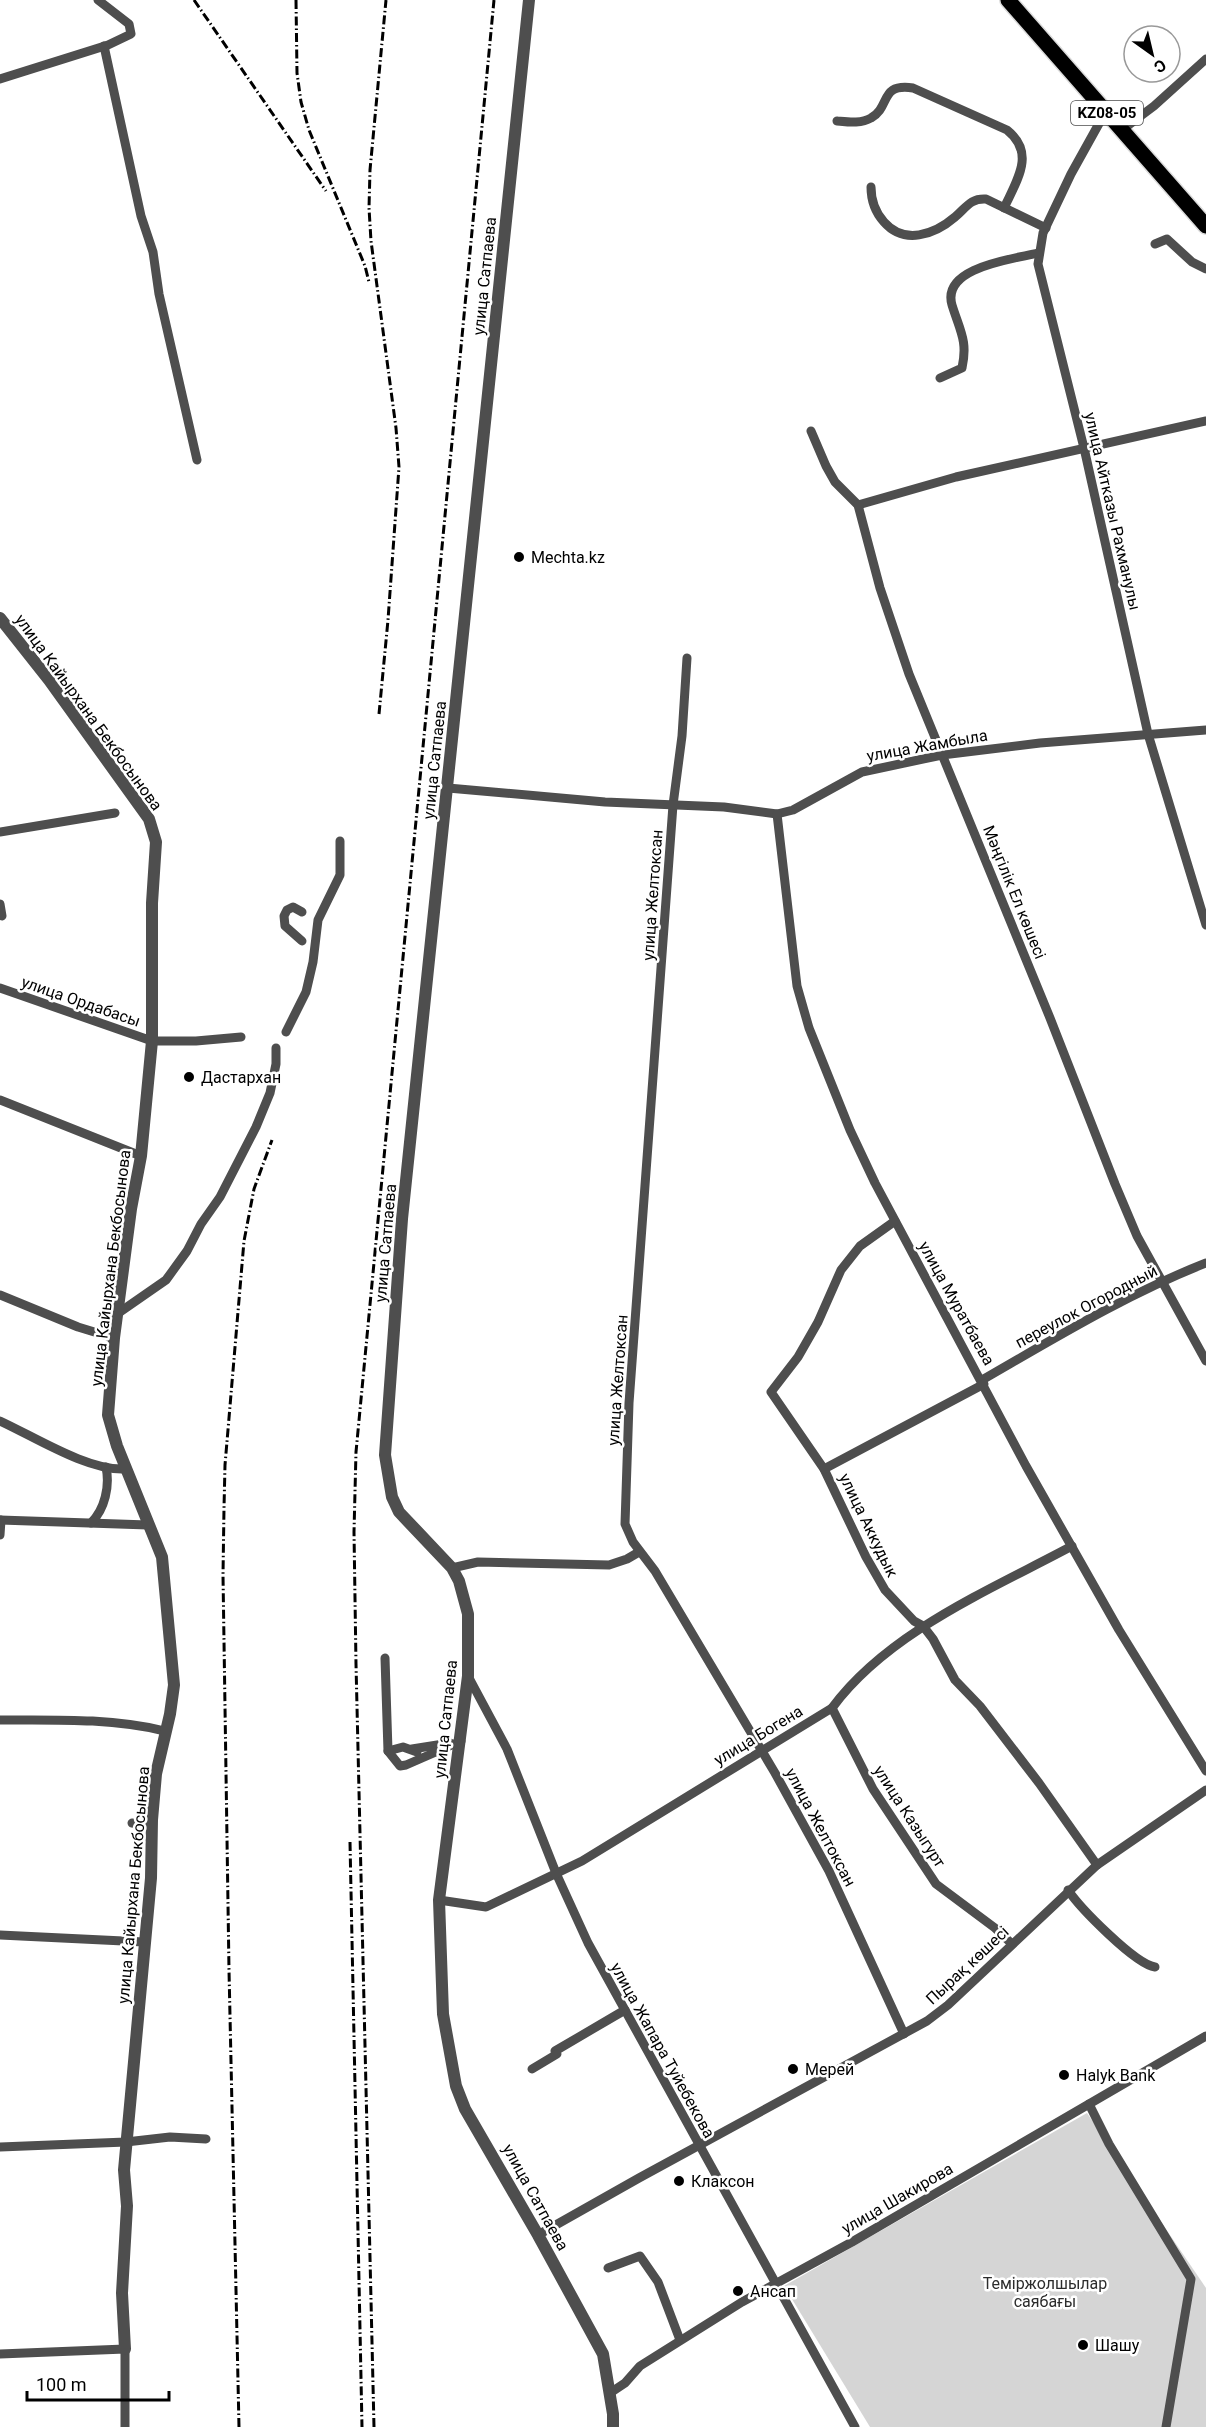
<svg xmlns="http://www.w3.org/2000/svg" width="1206" height="2427" font-family="Roboto,sans-serif">
<style>
.green{fill:#d5d5d5}
.lines{fill:none;stroke-linecap:round;stroke-linejoin:round}
.primary-casing{stroke:#dbdbdb;stroke-width:18}
.minor{stroke:#4e4e4e;stroke-width:9}
.tertiary{stroke:#4e4e4e;stroke-width:12}
.primary{stroke:#000;stroke-width:15}
.rail{stroke:#000;stroke-width:3;stroke-dasharray:9 3 1.5 3;stroke-linecap:butt}
.poi-dot{fill:#000;stroke:#fff;stroke-width:2}
.labels{text-anchor:middle;stroke-width:5;stroke-linejoin:round;paint-order:stroke}
.shield{fill:#fff;stroke:#4c4c4c;stroke-width:1.5}
.shield-label{font-size:15px;font-weight:bold;fill:#000}
.street-label{font-size:16px;fill:#000;stroke:#fff}
.poi-label{font-size:16px;fill:#000;stroke:#fff;text-anchor:start}
.park-label{font-size:16px;fill:#2c2c2c;stroke:#fff}
</style>
<rect width="100%" height="100%" fill="#fff"/>
<polygon class="green" points="1087,2113 1206,2288 1206,2427 870,2427 784,2286"/>
<g class="lines">
<g class="primary-casing">
<polyline id="primary" points="1008,0 1206,226"/>
</g>
<g class="minor">
<polyline points="104,46 141,216 153,252 159,294 197,460"/>
<polyline points="0,79 108,45 131,34 129,24 98,0"/>
<polyline points="1106,111 1071,174 1043,233 1038,264 1084,448 1148,734 1206,925"/>
<path d="M837,121C848,122 861,124 871,118C891,107 879,83 913,88L1007,130C1036,153 1017,180 1004,208"/>
<polyline points="1122,130 1154,106 1206,59"/>
<path d="M871,187C871,200 875,212 884,222C904,245 934,235 955,217C966,208 970,198 986,199L1046,228"/>
<polyline points="1155,244 1167,239 1192,262 1206,269"/>
<path d="M940,378L962,368C968,341 960,331 952,305C941,267 1014,259 1038,253"/>
<polyline points="811,431 826,466 835,482 858,505 880,588 909,674 1050,1018 1115,1184 1137,1236 1206,1361"/>
<polyline points="858,505 956,477 1206,421"/>
<polyline points="687,658 682,736 673,805 629,1403 625,1524 633,1542 655,1571 775,1773 829,1871 904,2034"/>
<polyline points="448,788 605,802 724,807 777,814 793,810 862,772 942,755 1040,743 1206,730"/>
<polyline points="777,814 797,986 809,1028 850,1130 875,1183 1026,1466 1119,1630 1206,1771"/>
<polyline points="0,832 115,813"/>
<polyline points="0,904 2,916"/>
<polyline points="302,941 285,926 284,916 287,910 293,907 302,912"/>
<polyline points="0,988 152,1041 196,1041 241,1037"/>
<polyline points="286,1032 306,992 313,962 318,920 340,875 340,841"/>
<polyline points="0,1100 141,1156"/>
<polyline points="895,1221 860,1246 841,1270 818,1322 798,1357 771,1392 824,1469 866,1557 885,1590 914,1621 923,1626 933,1639 955,1680 980,1706 1039,1783 1097,1865"/>
<polyline points="0,1295 78,1327 114,1338"/>
<polyline points="117,1314 166,1280 187,1251 201,1224 220,1197 256,1127 270,1093 276,1064 276,1048"/>
<path d="M982,1380C1055,1338 1127,1294 1206,1263"/>
<path d="M0,1421C35,1437 88,1471 125,1469"/>
<polyline points="824,1469 984,1384"/>
<polyline points="0,1520 148,1525"/>
<path d="M91,1523C105,1509 110,1486 106,1467"/>
<polyline points="0,1535 1,1520"/>
<polyline points="452,1568 478,1562 609,1565 627,1559 639,1552"/>
<polyline points="385,1658 388,1751 400,1766 406,1765 461,1741"/>
<polyline points="468,1676 507,1749 556,1873 588,1943 855,2427"/>
<polyline points="832,1708 873,1789 936,1884 995,1928 1012,1944"/>
<path d="M0,1720C55,1720 111,1718 165,1731"/>
<polyline points="412,1749 450,1743"/>
<polyline points="388,1751 403,1747 417,1752"/>
<polyline points="132,1823 152,1826"/>
<path d="M1068,1890C1080,1908 1135,1964 1155,1967"/>
<path d="M439,1900L486,1907L582,1861L832,1708C888,1632 990,1590 1072,1546"/>
<polyline points="0,1935 144,1942"/>
<polyline points="555,2051 625,2010"/>
<polyline points="532,2069 557,2054"/>
<polyline points="1089,2104 1109,2144 1191,2279 1166,2427"/>
<polyline points="0,2147 126,2142 170,2137 206,2139"/>
<polyline points="538,2235 639,2178 927,2021 948,2005 1097,1865 1206,1790"/>
<polyline points="608,2268 640,2256 658,2282 680,2340"/>
<polyline points="0,2354 125,2349 125,2427"/>
<polyline points="610,2393 625,2383 640,2366 742,2302 852,2242 1206,2036"/>
</g>
<g class="tertiary">
<polyline points="529,0 402,1219 385,1455 392,1497 399,1512 452,1568 459,1581 468,1614 468,1676 439,1900 443,2014 456,2086 465,2109 538,2235 603,2354 613,2414 613,2427"/>
<polyline points="0,618 49,680 149,819 156,842 152,903 152,1041 141,1156 131,1209 114,1338 108,1415 117,1446 162,1557 174,1685 170,1714 156,1774 152,1820 151,1878 124,2170 127,2206 122,2293 125,2349"/>
</g>
<use href="#primary" class="primary"/>
<g class="rail">
<polyline points="194,0 326,191"/>
<polyline points="296,0 297,73 301,102 309,130 365,266 369,282"/>
<polyline points="379,714 388,620 399,467 396,428 371,241 369,208 370,170 386,0"/>
<polyline points="350,1842 362,2427"/>
<polyline points="239,2427 229,1970 223,1575 224,1508 225,1465 244,1241 254,1189 272,1140"/>
<polyline points="374,2427 356,1664 354,1532 356,1452 494,0"/>
</g>
</g>
<g class="poi-dot">
<circle cx="519" cy="557" r="6"/>
<circle cx="189" cy="1077" r="6"/>
<circle cx="793" cy="2069" r="6"/>
<circle cx="1064" cy="2075" r="6"/>
<circle cx="679" cy="2181" r="6"/>
<circle cx="738" cy="2291" r="6"/>
<circle cx="1083" cy="2345" r="6"/>
</g>
<g class="labels">
<rect class="shield" x="1071" y="101" width="72" height="24" rx="4.5"/>
<g class="shield-label">
<text x="1107" y="118">KZ08-05</text>
</g>
<g class="street-label">
<text transform="translate(484 276) rotate(-84)" y="6">улица Сатпаева</text>
<text transform="translate(1113 511) rotate(77)" y="6">улица Айтказы Рахманулы</text>
<text transform="translate(89 712) rotate(54)" y="6">улица Кайырхана Бекбосынова</text>
<text transform="translate(927 745) rotate(-10)" y="6">улица Жамбыла</text>
<text transform="translate(434 760) rotate(-84)" y="6">улица Сатпаева</text>
<text transform="translate(1015 892) rotate(68)" y="6">Мәңгілік Ел көшесі</text>
<text transform="translate(652 895) rotate(-86)" y="6">улица Желтоксан</text>
<text transform="translate(81 1001) rotate(19)" y="6">улица Ордабасы</text>
<text transform="translate(385 1243) rotate(-85)" y="6">улица Сатпаева</text>
<text transform="translate(110 1268) rotate(-83)" y="6">улица Кайырхана Бекбосынова</text>
<text transform="translate(957 1303) rotate(61)" y="6">улица Муратбаева</text>
<text transform="translate(1086 1306) rotate(-28)" y="6">переулок Огородный</text>
<text transform="translate(617 1380) rotate(-86)" y="6">улица Желтоксан</text>
<text transform="translate(869 1525) rotate(64)" y="6">улица Аккудык</text>
<text transform="translate(445 1719) rotate(-84)" y="6">улица Сатпаева</text>
<text transform="translate(758 1735) rotate(-31)" y="6">улица Богена</text>
<text transform="translate(910 1816) rotate(57)" y="6">улица Казыгурт</text>
<text transform="translate(821 1827) rotate(62)" y="6">улица Желтоксан</text>
<text transform="translate(133 1885) rotate(-85)" y="6">улица Кайырхана Бекбосынова</text>
<text transform="translate(967 1965) rotate(-43)" y="6">Пырақ көшесі</text>
<text transform="translate(663 2050) rotate(61)" y="6">улица Жапара Туйебекова</text>
<text transform="translate(536 2197) rotate(61)" y="6">улица Сатпаева</text>
<text transform="translate(897 2198) rotate(-30)" y="6">улица Шакирова</text>
</g>
<g class="poi-label">
<text x="531" y="563">Mechta.kz</text>
<text x="201" y="1083">Дастархан</text>
<text x="805" y="2075">Мерей</text>
<text x="1076" y="2081">Halyk Bank</text>
<text x="691" y="2187">Клаксон</text>
<text x="750" y="2297">Ансап</text>
<text x="1095" y="2351">Шашу</text>
</g>
<g class="park-label">
<text x="1045" y="2289">Теміржолшылар<tspan x="1045" dy="18">саябағы</tspan></text>
</g>
</g>
<g transform="translate(1152 54) rotate(146)"><circle r="28" fill="#ffffff" stroke="#999999" stroke-width="1.5"/>
<path d="M0-4.5L10 22L0 15L-10 22Z" fill="#000000"/>
<text y="-9" font-size="16" font-weight="bold" text-anchor="middle" fill="#000000">С</text>
</g>
<path d="M27 2391v9h142v-9" fill="none" stroke="#000000" stroke-width="3"/>
<text x="36" y="2391" font-size="18" fill="#000000" stroke="#ffffff" stroke-width="4.5" paint-order="stroke">100 m</text>
</svg>
